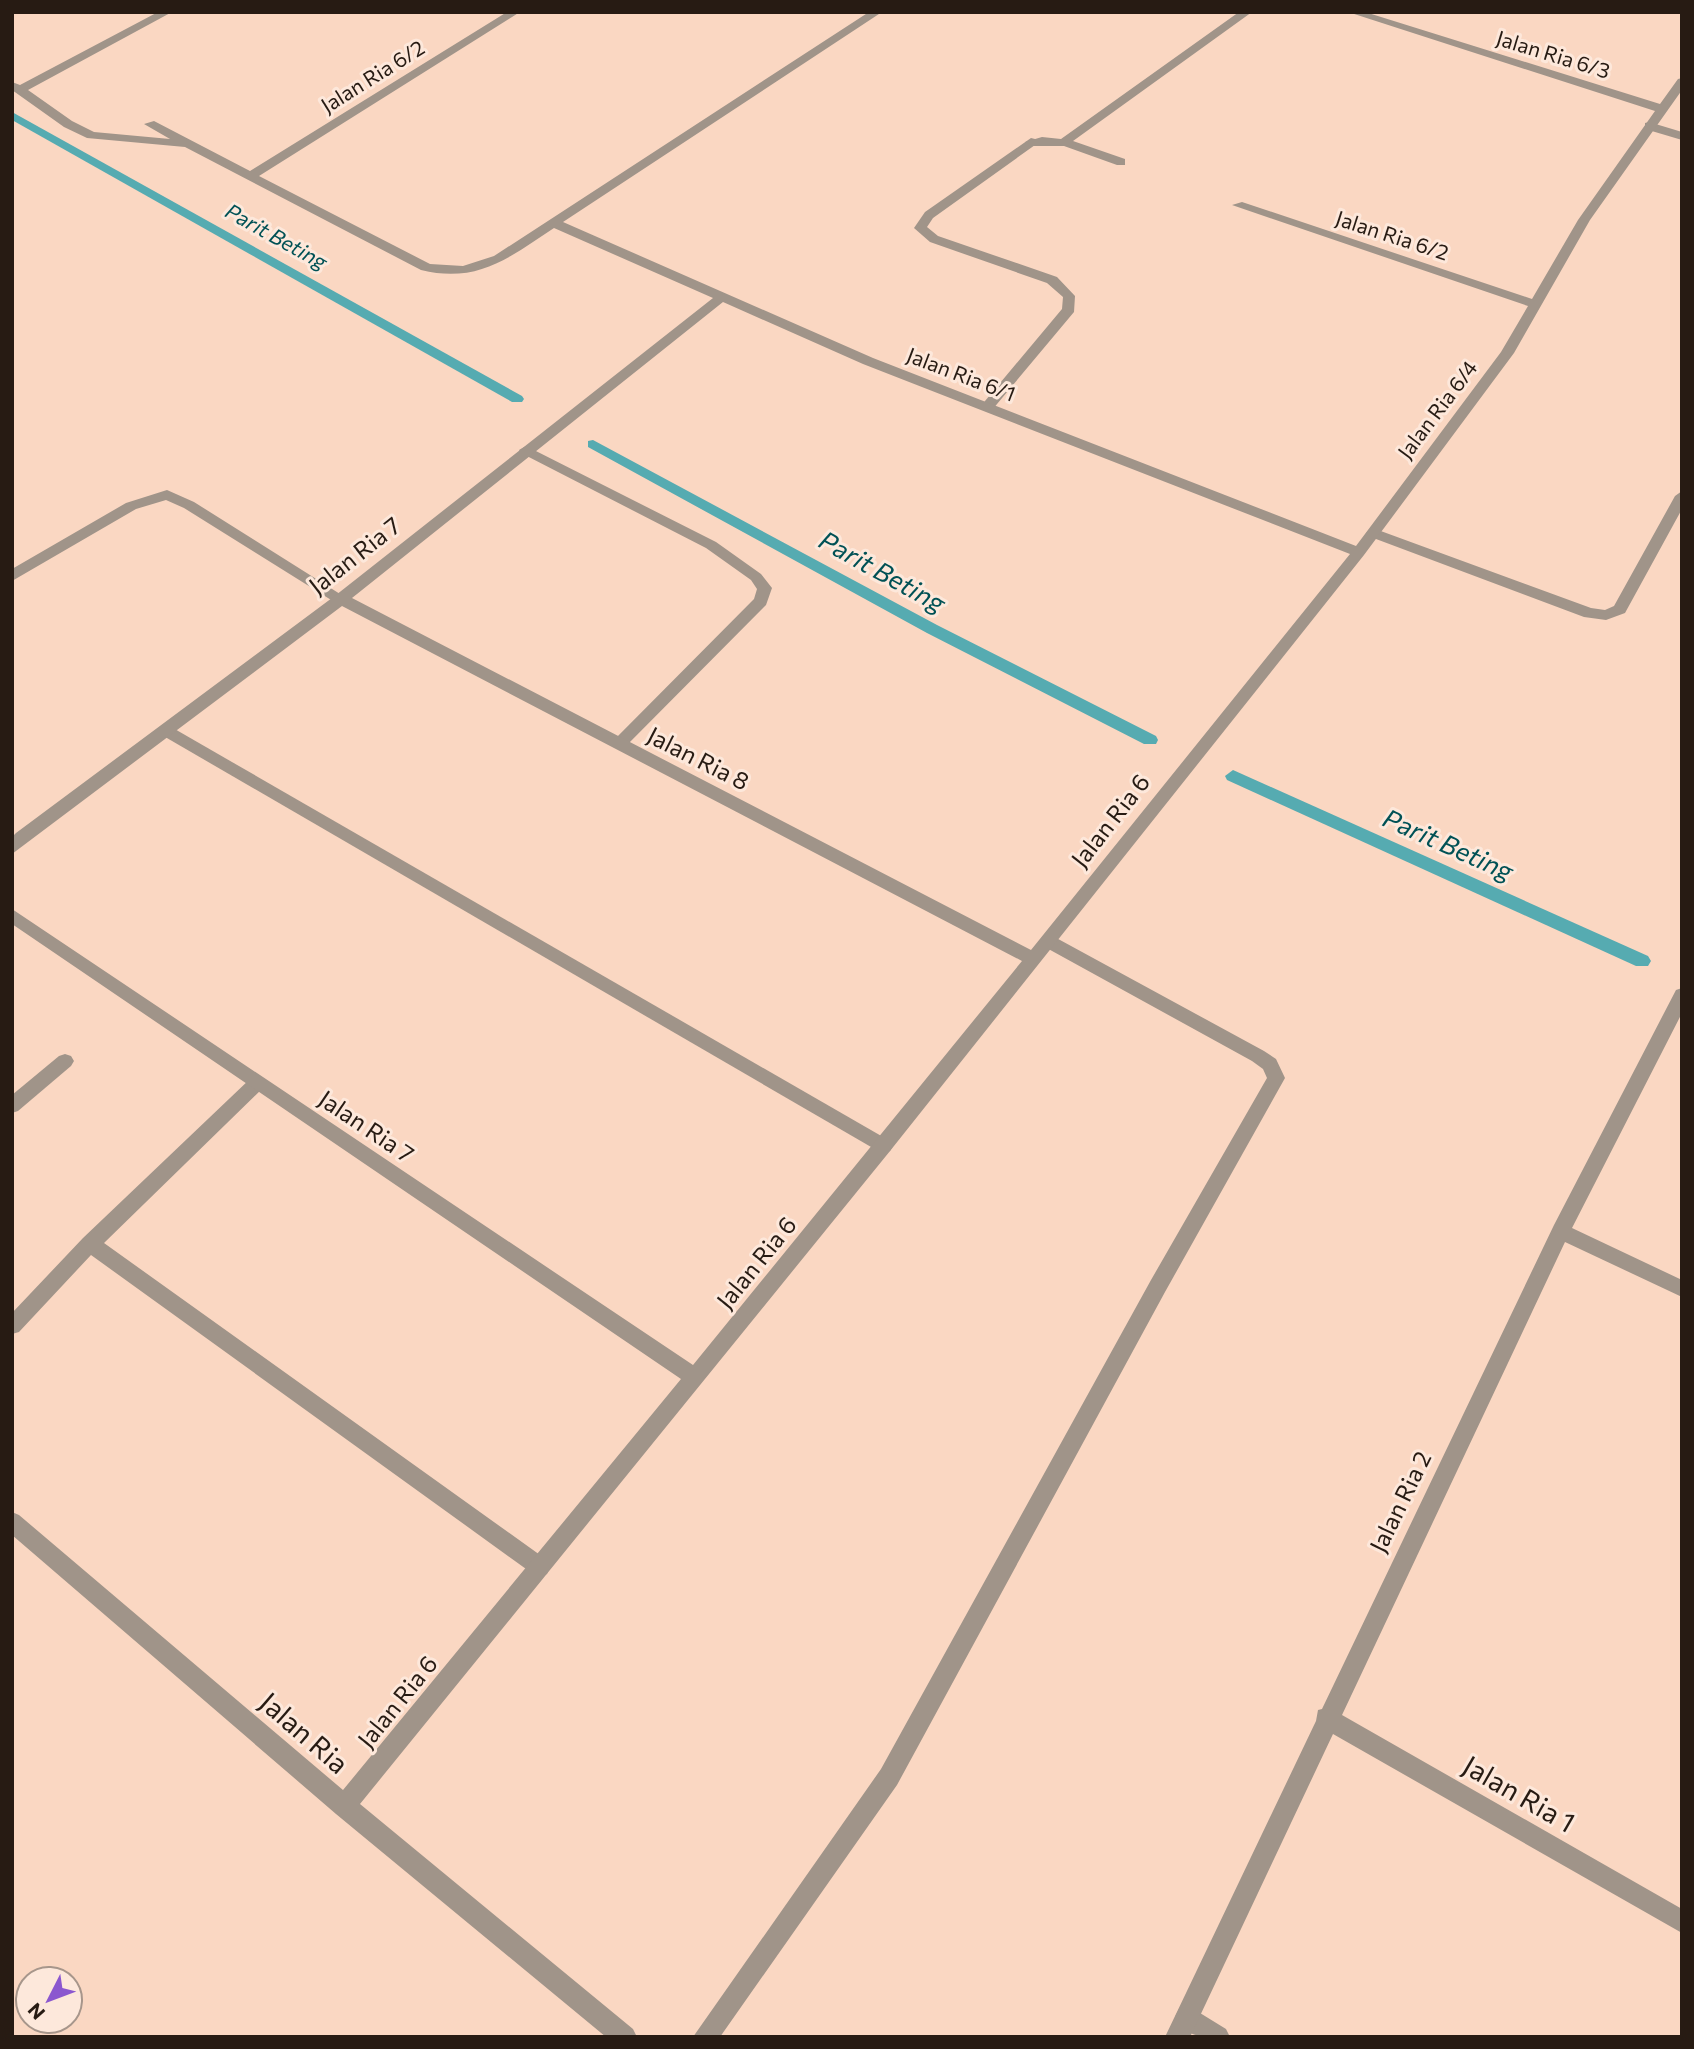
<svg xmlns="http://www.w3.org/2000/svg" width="1694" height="2049" font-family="Commissioner,sans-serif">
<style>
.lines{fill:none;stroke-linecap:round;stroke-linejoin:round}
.stream{fill:#56abb1;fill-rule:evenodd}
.service{fill:#a09489;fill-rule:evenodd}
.minor{fill:#a09489;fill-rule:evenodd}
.labels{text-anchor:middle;stroke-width:6;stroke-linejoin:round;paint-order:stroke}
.far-street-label{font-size:21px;fill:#271b13;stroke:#fde8db}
.far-water-label{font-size:21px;font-style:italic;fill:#005155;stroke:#fde8db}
.street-label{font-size:24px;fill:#271b13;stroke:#fde8db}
.water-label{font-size:26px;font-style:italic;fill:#005155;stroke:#fde8db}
.near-street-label{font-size:28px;fill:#271b13;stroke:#fde8db}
</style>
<rect width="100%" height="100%" fill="#fad7c2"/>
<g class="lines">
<g class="stream">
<polygon points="12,112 522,396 524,399 522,402 512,402 12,120"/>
<polygon points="593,440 937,625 1156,736 1158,740 1156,744 1144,744 927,633 588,447 588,441"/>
<polygon points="1233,770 1648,956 1651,961 1648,966 1636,966 1227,780 1225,776"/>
</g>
<g class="service">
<polygon points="1649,122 1682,132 1682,140 1645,129 1645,123"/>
<polygon points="1031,138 1035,139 1035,145 933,218 927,227 938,236 1057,277 1075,296 1074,312 992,410 987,411 980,407 1062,309 1063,297 1047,283 930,242 914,228 925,212"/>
<polygon points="526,446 716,542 761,574 772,588 766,605 625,747 613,747 611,743 754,599 757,589 751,580 706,548 521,453 519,450"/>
<polygon points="167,490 194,502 348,599 346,603 336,603 184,508 166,500 136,509 12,581 12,569 126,503"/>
<polygon points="1682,491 1682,509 1625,613 1606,620 1584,617 1368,536 1366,533 1373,528 1378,530 1591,608 1605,610 1614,606 1675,496"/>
<polygon points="166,724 890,1141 893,1146 890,1151 884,1154 878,1151 160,734 158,730"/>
<polygon points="1049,934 1264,1051 1276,1059 1285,1078 1165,1292 897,1785 720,2037 693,2037 881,1769 1151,1280 1267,1078 1263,1069 1252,1061 1043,946 1041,941 1043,936"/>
<polygon points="65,1054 71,1056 74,1061 71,1066 18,1111 12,1113 12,1095 59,1056"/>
<polygon points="257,1076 263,1078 266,1083 263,1088 104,1243 547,1560 550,1567 547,1574 540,1577 533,1574 91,1255 19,1332 12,1334 12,1313 83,1238 251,1078"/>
<path d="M1187,2005L1226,2029L1230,2037C1209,2037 1185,2040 1175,2017L1179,2009Z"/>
</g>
<g class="minor">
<path d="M158,12H172L28,90L72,121L94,132L170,139L144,124L154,121L250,171L507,12H520L259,176L430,264L463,266L494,256L869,12H882L563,222L873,358L1356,546L1501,352L1528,306L1232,205L1242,202L1532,299L1578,220L1655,111L1348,12H1365L1660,104L1678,79L1682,78V90L1590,220L1514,353L1364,555L890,1151L360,1804L633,2029L637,2037H606L336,1814L12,1535V1512L19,1515L343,1790L681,1379L12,924V909L693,1365L1022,961L342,606L12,854V837L16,833L336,595L713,298L554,228C510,257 478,284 421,270L185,147L87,138L64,127L12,90V82L20,85ZM723,302L863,364L1350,554L1031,950L352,598Z"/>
<polygon points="1239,12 1252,12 1073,141 1125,159 1125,165 1117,165 1064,146 1031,146 1025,142 1042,137 1061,139"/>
<polygon points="1682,988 1682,1013 1572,1228 1682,1280 1682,1297 1565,1242 1342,1715 1682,1909 1682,1933 1333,1734 1190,2037 1165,2037 1316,1721 1318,1710 1322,1709 1554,1225 1676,990"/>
</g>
</g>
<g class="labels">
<g class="far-street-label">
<text transform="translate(1553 55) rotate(17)" y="7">Jalan Ria 6/3</text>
<text transform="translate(373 77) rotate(-32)" y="7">Jalan Ria 6/2</text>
<text transform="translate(1392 236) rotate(18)" y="7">Jalan Ria 6/2</text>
<text transform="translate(961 375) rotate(21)" y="7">Jalan Ria 6/1</text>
<text transform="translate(1438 410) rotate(-53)" y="7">Jalan Ria 6/4</text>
</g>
<g class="far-water-label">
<text transform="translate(276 237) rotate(29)" y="7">Parit Beting</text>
</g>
<g class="street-label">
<text transform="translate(355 556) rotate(-38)" y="8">Jalan Ria 7</text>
<text transform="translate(698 759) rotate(27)" y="8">Jalan Ria 8</text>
<text transform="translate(1111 821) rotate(-52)" y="8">Jalan Ria 6</text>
<text transform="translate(366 1127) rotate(34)" y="8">Jalan Ria 7</text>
<text transform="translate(757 1263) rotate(-51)" y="8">Jalan Ria 6</text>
<text transform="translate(1401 1502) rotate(-64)" y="8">Jalan Ria 2</text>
<text transform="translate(398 1702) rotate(-51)" y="8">Jalan Ria 6</text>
</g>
<g class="water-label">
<text transform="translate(882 572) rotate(29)" y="9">Parit Beting</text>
<text transform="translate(1448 845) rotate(24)" y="9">Parit Beting</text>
</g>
<g class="near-street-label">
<text transform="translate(304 1733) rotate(41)" y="10">Jalan Ria</text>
<text transform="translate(1519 1794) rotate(30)" y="10">Jalan Ria 1</text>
</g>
</g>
<rect width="1694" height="2049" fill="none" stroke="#271b13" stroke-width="28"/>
<g transform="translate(49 2000) rotate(228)"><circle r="33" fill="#fde8db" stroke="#a7968b" stroke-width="2"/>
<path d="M0-5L12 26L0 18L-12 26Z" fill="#8b57cf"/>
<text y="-10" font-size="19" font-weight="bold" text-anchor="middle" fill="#271b13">N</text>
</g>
</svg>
